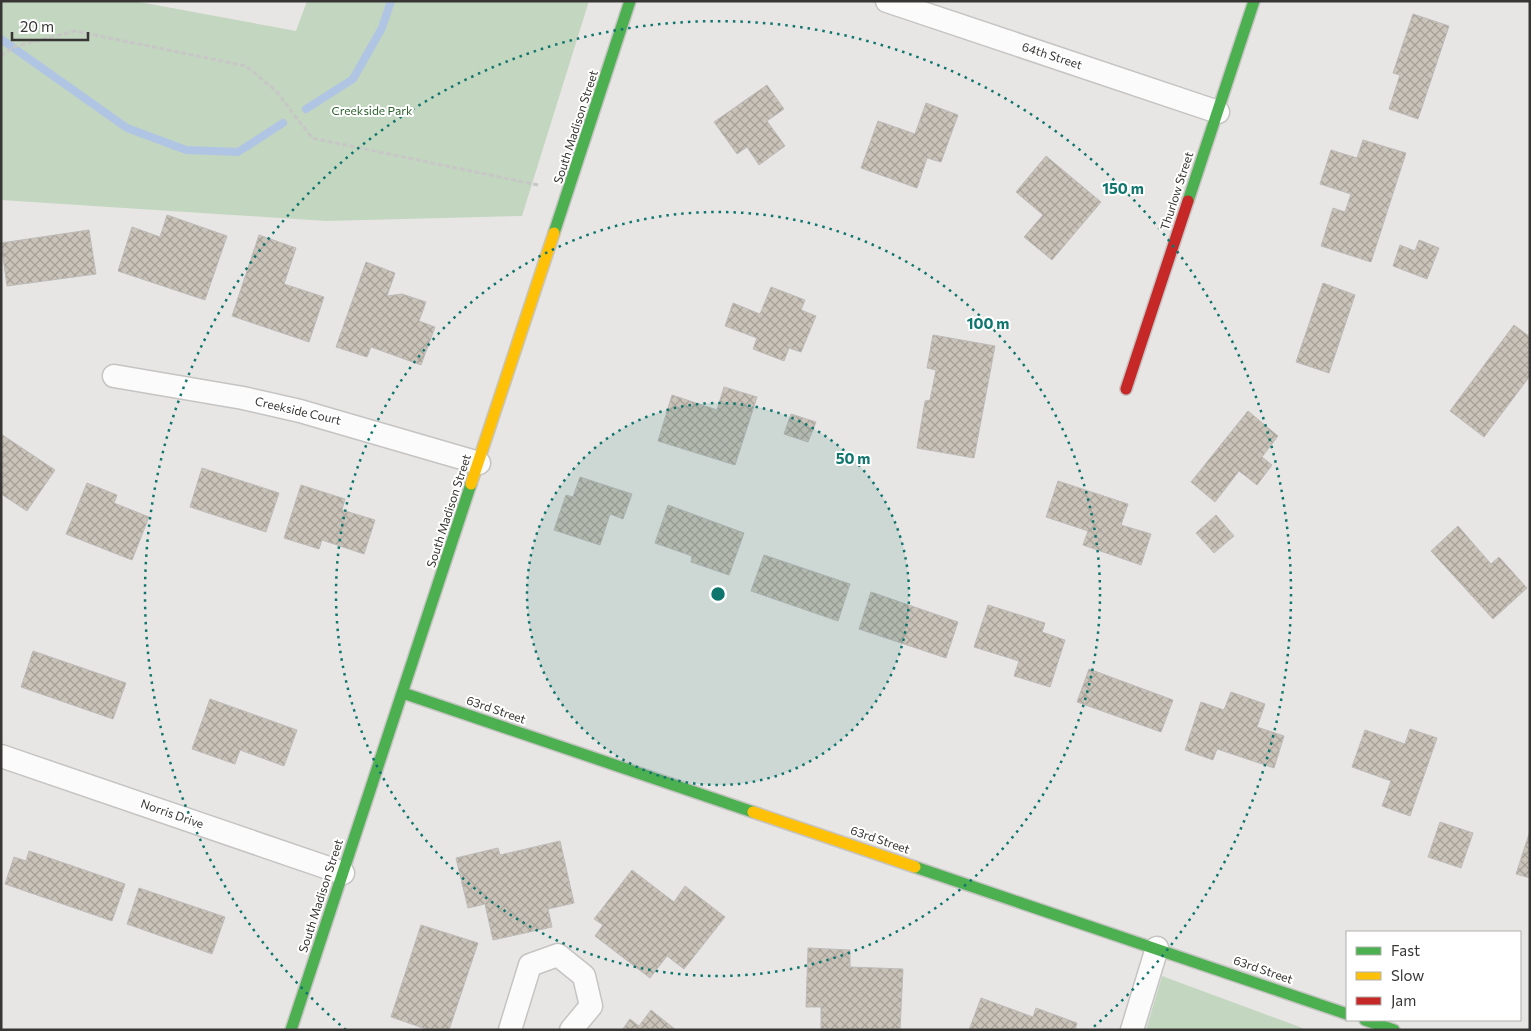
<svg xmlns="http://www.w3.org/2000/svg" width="1531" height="1031" font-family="Commissioner,sans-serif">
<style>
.park{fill:#c3d6c0}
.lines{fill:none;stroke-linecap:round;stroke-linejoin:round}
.stream{stroke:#b0c4e4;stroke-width:8}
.building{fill:url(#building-cross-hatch);stroke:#bdbbb9}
.street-casing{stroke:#c5c4c3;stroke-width:25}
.fast-casing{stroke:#c5c4c3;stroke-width:14}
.slow-casing{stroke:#c5c4c3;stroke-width:14}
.jam-casing{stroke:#c5c4c3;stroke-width:14}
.path{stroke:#c7c7c6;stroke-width:3;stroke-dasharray:5 2.5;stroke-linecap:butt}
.street{stroke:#fcfbfb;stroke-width:22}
.fast{stroke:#4caf50;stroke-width:11}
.slow{stroke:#ffc107;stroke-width:11}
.jam{stroke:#c62828;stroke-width:11}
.ring{fill:none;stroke:#0f766e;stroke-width:2.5;stroke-dasharray:2.5 5}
.labels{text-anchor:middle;stroke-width:4;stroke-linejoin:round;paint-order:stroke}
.street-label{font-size:12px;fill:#383634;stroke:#fff}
.park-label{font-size:12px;fill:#2b622b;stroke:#fff}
.centre{fill:#0f766e;stroke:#fff;stroke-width:2.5}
.ring-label{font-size:15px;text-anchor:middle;font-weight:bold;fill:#0f766e;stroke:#fff;stroke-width:4;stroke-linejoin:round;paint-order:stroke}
</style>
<defs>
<pattern id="building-cross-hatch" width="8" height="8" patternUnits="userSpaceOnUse" patternTransform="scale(1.25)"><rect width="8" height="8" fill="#cac3b9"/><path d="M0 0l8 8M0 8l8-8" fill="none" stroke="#a59f97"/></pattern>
</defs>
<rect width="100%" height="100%" fill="#e8e6e4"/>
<g class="park">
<polygon points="1,1 134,1 296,31 307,1 589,1 522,216 326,221 1,200"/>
<polygon points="1162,976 1308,1030 1146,1030"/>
</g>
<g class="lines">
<g class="stream">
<polyline points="1,39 127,128 186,150 238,152 283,123"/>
<polyline points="306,109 353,79 382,28 391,1"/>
</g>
</g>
<g class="building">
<polygon points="1413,14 1449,26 1418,119 1389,109 1400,75 1393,73"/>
<polygon points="767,85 784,109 767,121 785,146 759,165 747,147 737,154 714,122"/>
<polygon points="926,103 958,115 941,162 927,158 917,188 861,168 878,121 915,134"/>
<polygon points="1363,140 1406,153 1371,262 1321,246 1333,208 1345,212 1351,194 1320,184 1331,150 1357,158"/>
<polygon points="1046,156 1101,202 1052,260 1024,237 1043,215 1016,192"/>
<polygon points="167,215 227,236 205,300 118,271 132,227 160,237"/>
<polygon points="89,230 96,274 7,286 1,243"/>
<polygon points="259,235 296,248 284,284 324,297 309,342 232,316"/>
<polygon points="1419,240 1439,248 1427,279 1393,266 1400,245 1415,251"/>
<polygon points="366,262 395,273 387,296 402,294 426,302 419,321 435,327 421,365 371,347 367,357 336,347"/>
<polygon points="1323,283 1355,295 1329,373 1296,362"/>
<polygon points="771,287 805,300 801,310 816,316 801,352 789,348 784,361 753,349 757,338 725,326 733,303 760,314"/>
<polygon points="1514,325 1530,337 1530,376 1484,437 1450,411"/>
<polygon points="933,335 995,346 974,458 917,448 925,401 930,400 936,370 927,368"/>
<polygon points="724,387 757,397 735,465 658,441 672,395 717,410"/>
<polygon points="1248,411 1278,436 1262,457 1272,465 1257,485 1239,471 1215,502 1191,482"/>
<polygon points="791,414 816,422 808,442 784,434"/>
<polygon points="1,434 55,470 27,511 1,494"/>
<polygon points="202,468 279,493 266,532 190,507"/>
<polygon points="580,477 632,494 623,519 610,514 600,545 554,530 566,495 573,497"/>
<polygon points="1058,481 1128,504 1121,525 1151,534 1141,565 1083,545 1088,531 1046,517"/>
<polygon points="87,483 117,495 114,503 149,517 132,560 66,534"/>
<polygon points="301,485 345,499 342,510 375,520 364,554 322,540 319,549 284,538"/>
<polygon points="668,505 744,533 729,575 691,562 692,556 655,543"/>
<polygon points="1216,515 1234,536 1214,553 1196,533"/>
<polygon points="1458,526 1491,564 1499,557 1527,588 1493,619 1431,551"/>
<polygon points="764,555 850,584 838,621 751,591"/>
<polygon points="871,592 958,622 946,658 859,629"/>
<polygon points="988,605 1045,623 1042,632 1065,640 1050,687 1014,676 1019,661 974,647"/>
<polygon points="33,651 126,683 113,719 21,687"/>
<polygon points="1089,669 1173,700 1161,732 1077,702"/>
<polygon points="1231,692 1265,704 1257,727 1284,736 1274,768 1217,749 1213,760 1185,750 1201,702 1224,710"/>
<polygon points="210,699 297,730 284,766 240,750 235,764 192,749"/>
<polygon points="1410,729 1437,738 1410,816 1382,806 1391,781 1352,767 1365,730 1405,744"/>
<polygon points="1440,822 1473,833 1461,868 1428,857"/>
<polygon points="1530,831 1530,878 1516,874"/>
<polygon points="560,841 574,903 548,909 552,927 493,940 485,904 468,908 456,858 498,848 500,855"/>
<polygon points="29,851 125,884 112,921 5,884 14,857 26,861"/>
<polygon points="632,870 674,902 685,886 725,917 684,969 667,956 650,978 595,936 603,925 594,919"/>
<polygon points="139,888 225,917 212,954 127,924"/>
<polygon points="421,925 478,943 449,1030 429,1030 391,1017"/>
<polygon points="808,948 850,950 850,967 903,969 900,1030 821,1030 821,1007 806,1007"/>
<polygon points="981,998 1033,1017 1036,1008 1077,1023 1075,1030 969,1030"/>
<polygon points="651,1010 676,1030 622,1030 630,1019 639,1026"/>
</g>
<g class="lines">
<g class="street-casing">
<g id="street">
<polyline points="887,1 1218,112"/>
<polyline points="114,376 243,398 300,411 479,463"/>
<polyline points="1,756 343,873"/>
<polyline points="510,1030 530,965 558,955 584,976 591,1006 571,1030"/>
<polyline points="1132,1030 1157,948"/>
</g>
</g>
<g class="fast-casing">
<g id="fast">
<polyline points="1188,201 1254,1"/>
<polyline points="554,233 630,1"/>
<polyline points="403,693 753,812"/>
<polyline points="915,867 1347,1014"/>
<polyline points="1365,1020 1394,1030"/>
<polyline points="291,1030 471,484"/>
</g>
</g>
<g class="slow-casing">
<g id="slow">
<polyline points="471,484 554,233"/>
<polyline points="753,812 915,867"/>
</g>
</g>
<g class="jam-casing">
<polyline id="jam" points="1126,389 1188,201"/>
</g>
<polyline class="path" points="1,56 14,47 75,31 246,66 276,91 312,138 538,185"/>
<use href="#street" class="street"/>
<use href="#fast" class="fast"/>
<use href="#slow" class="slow"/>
<use href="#jam" class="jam"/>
</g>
<circle cx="718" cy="594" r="191" fill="#0f766e" fill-opacity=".12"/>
<g class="ring">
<circle cx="718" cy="594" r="191"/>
<circle cx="718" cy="594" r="382"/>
<path d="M346 1030A573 573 0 1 1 1090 1030"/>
</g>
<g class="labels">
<g class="street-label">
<text transform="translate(1052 56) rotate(18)" y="4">64th Street</text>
<text transform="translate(576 127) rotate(-72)" y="4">South Madison Street</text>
<text transform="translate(1177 191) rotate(-72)" y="4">Thurlow Street</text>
<text transform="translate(298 411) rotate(13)" y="4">Creekside Court</text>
<text transform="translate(449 511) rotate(-72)" y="4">South Madison Street</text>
<text transform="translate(496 710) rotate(19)" y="4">63rd Street</text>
<text transform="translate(172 814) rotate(19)" y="4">Norris Drive</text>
<text transform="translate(880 840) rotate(19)" y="4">63rd Street</text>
<text transform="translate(321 896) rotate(-72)" y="4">South Madison Street</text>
<text transform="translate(1263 970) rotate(19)" y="4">63rd Street</text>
</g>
<g class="park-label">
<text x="372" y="115">Creekside Park</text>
</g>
</g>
<circle cx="718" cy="594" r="8" class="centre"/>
<g class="ring-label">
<text x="1123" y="194">150 m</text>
<text x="988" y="329">100 m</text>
<text x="853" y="464">50 m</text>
</g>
<rect width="1531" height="1031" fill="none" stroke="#383634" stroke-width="5"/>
<rect x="1346" y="931" width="175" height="90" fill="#ffffff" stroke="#afafae"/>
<rect x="1356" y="947" width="25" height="8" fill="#4caf50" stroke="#afafae"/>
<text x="1391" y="956" font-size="15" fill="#383634">Fast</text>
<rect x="1356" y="972" width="25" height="8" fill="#ffc107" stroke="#afafae"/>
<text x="1391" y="981" font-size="15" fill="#383634">Slow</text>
<rect x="1356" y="997" width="25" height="8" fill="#c62828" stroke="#afafae"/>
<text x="1391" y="1006" font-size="15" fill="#383634">Jam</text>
<path d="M12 32v8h76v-8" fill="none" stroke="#383634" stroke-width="2.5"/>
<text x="20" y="32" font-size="15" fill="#383634" stroke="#ffffff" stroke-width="4" paint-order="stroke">20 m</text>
</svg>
